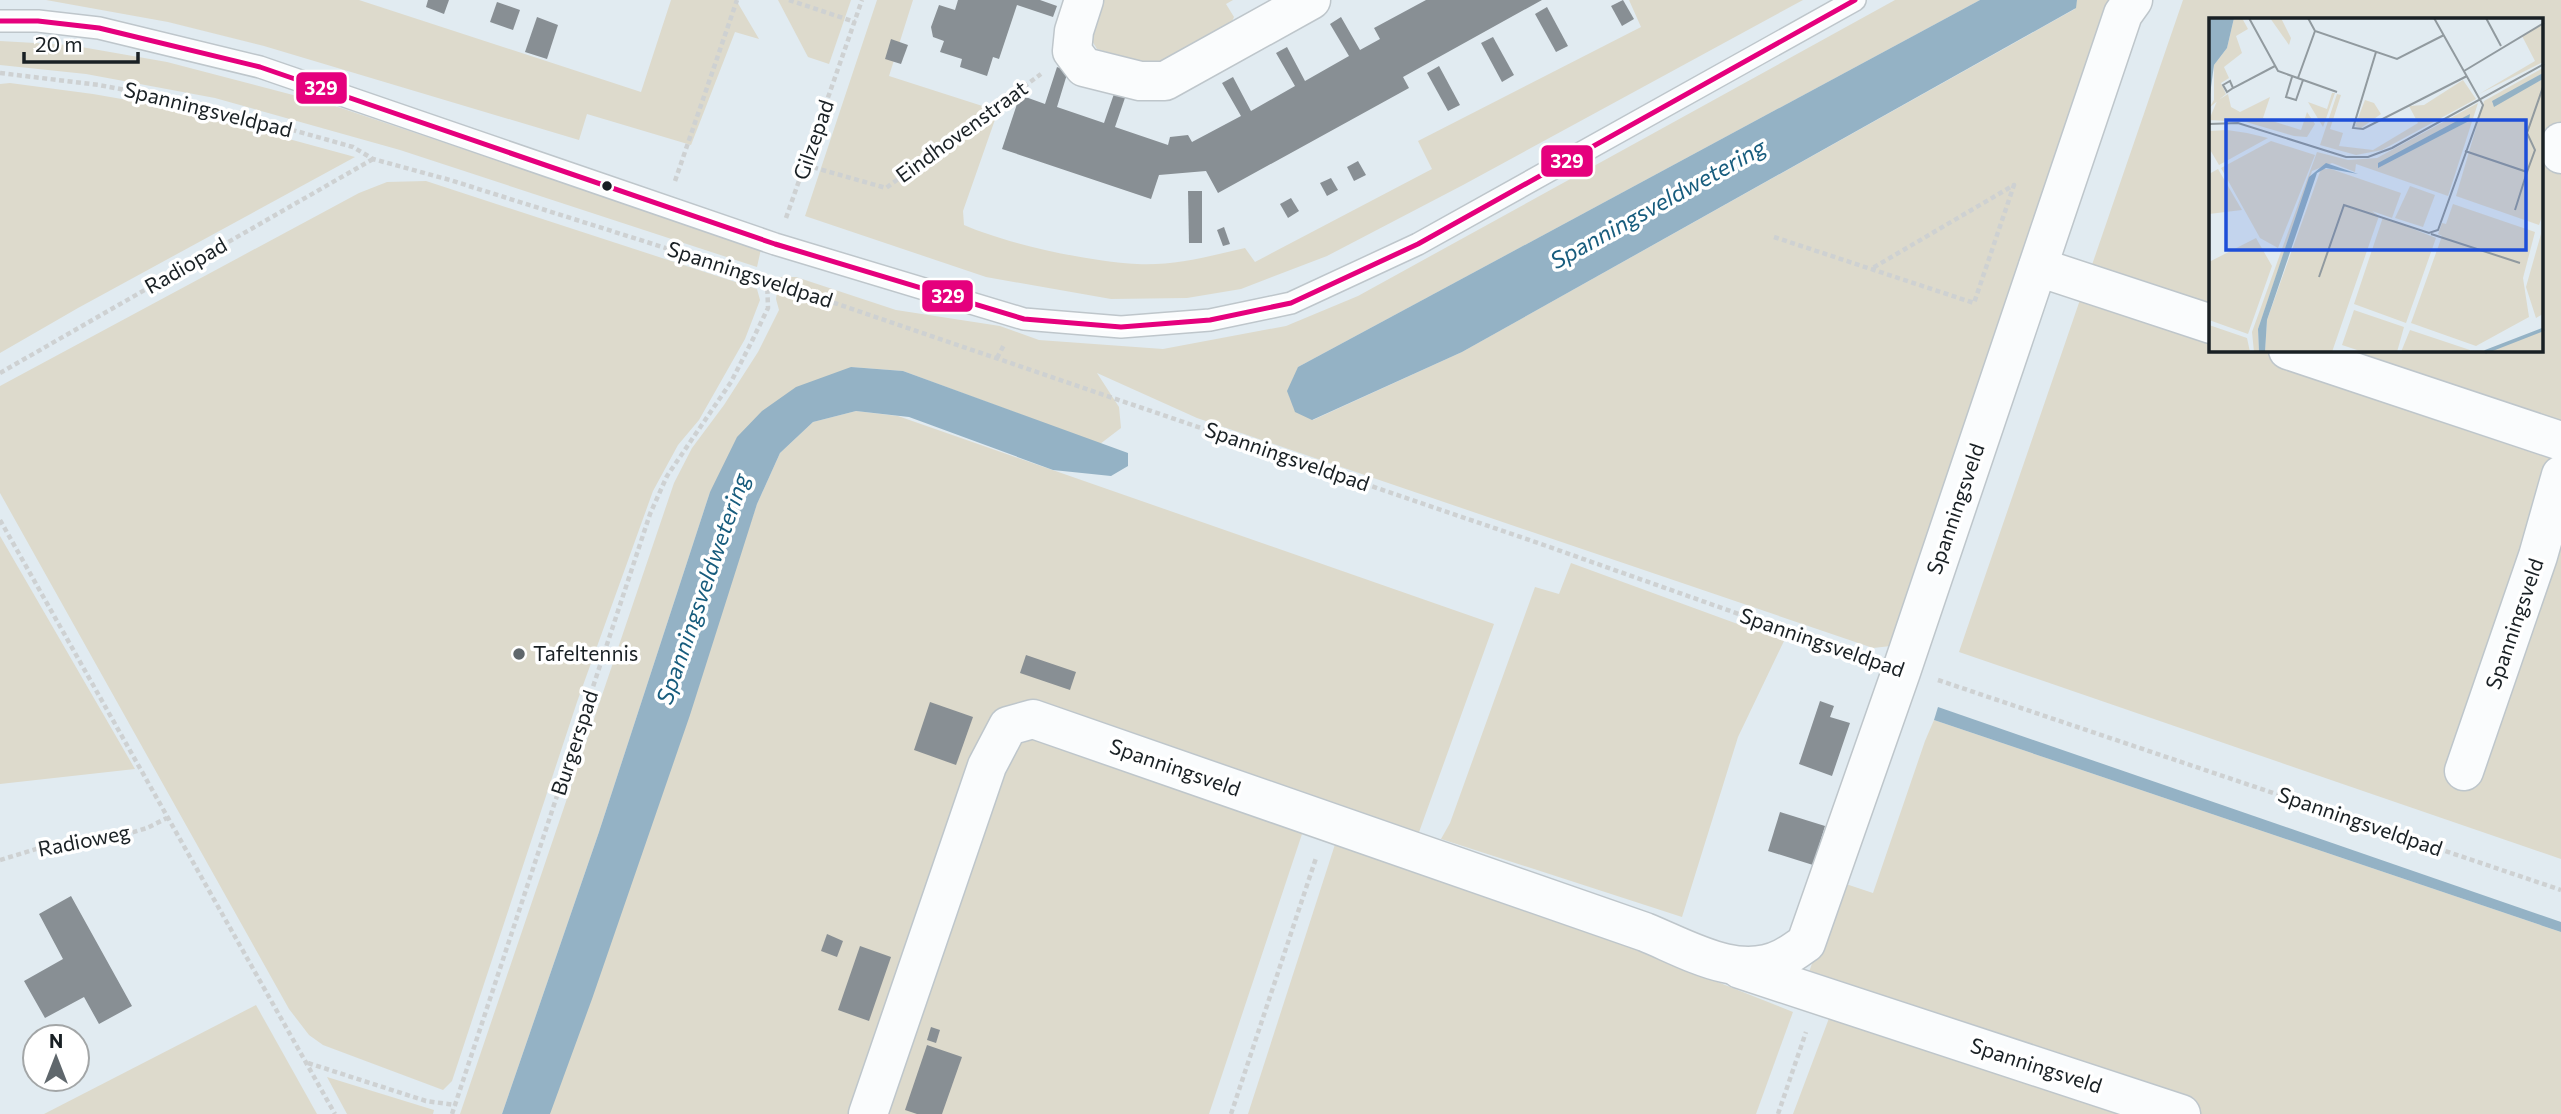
<svg xmlns="http://www.w3.org/2000/svg" width="2561" height="1114" font-family="Commissioner,sans-serif">
<style>
.green{fill:#dddacc;fill-rule:evenodd}
.water{fill:#94b2c5}
.building{fill:#888f94}
.lines{fill:none;stroke-linecap:round;stroke-linejoin:round}
.service-casing{stroke:#bec6cb;stroke-width:24}
.minor-casing{stroke:#bec6cb;stroke-width:41}
.path{stroke:#ced1d2;stroke-width:4.5;stroke-dasharray:5 3.5;stroke-linecap:butt}
.service{stroke:#fafcfd;stroke-width:21}
.minor{stroke:#fafcfd;stroke-width:38}
.bus-1-casing{stroke:#fff;stroke-width:10}
.bus-1{stroke:#e5007d;stroke-width:5}
.bus-dot{fill:#192024;stroke:#fff;stroke-width:2.5}
.poi-dot{fill:#5f676c;stroke:#fff;stroke-width:2.5}
.labels{text-anchor:middle;stroke-width:7;stroke-linejoin:round;paint-order:stroke}
.street-label{font-size:21px;fill:#192024;stroke:#fff}
.poi-label{font-size:21px;fill:#192024;stroke:#fff;text-anchor:start}
.water-label{font-size:23px;font-style:italic;fill:#175c7d;stroke:#fff}
.inset-river{fill:none;stroke:#94b2c5;stroke-width:3.5}
.inset-road{fill:none;stroke:#919a9f;stroke-width:2}
.view{fill:#1d4ed8;fill-opacity:0.15;stroke:#1d4ed8;stroke-width:3.5}
.inset-edge{fill:none;stroke:#192024;stroke-width:3.5}
.line-badge{stroke:#fff;stroke-width:2.5}
.badge-label{font-size:19px;text-anchor:middle;font-weight:bold;fill:#fff}
</style>
<rect width="100%" height="100%" fill="#e1ebf1"/>
<g class="green">
<polygon points="46,0 359,0 641,92 671,0 736,0 759,39 735,32 691,145 587,114 579,140 264,46 168,22"/>
<polygon points="778,0 851,0 829,64 808,57"/>
<path d="M877,0H913L889,76L998,111L963,211L964,225C1011,245 1086,261 1137,264C1174,266 1210,256 1245,248L1255,262L1432,169L1418,141L1641,27L1629,0H1803L1463,185L1327,256L1241,289L1187,298L1111,299L986,277L805,216Z"/>
<polygon points="1094,0 1233,0 1226,4 1234,17 1225,36 1154,67 1097,49 1084,28"/>
<polygon points="1895,0 1980,0 1298,367 1313,420 1462,352 2075,9 2077,0 2112,0 1891,646 1873,648 1197,418 1097,373 1119,407 1121,428 1100,444 903,371 851,367 710,492 599,832 502,1114 460,1114 674,483 692,448 724,405 758,352 779,310 776,299 779,277 796,277 896,310 1000,326 1039,340 1163,349 1286,326 1358,296"/>
<path d="M2183,0H2561V859L1959,652ZM2211,19H2542V350H2211Z"/>
<polygon points="0,41 70,45 167,62 335,106 761,249 757,267 400,150 215,98 86,74 0,65"/>
<polygon points="10,83 93,94 179,109 355,157 78,308 0,353 0,84"/>
<polygon points="426,181 757,289 760,300 745,339 699,420 678,445 653,491 577,702 452,1081 443,1090 323,1045 309,1035 289,1009 0,493 0,386 359,193 387,182"/>
<polygon points="856,411 898,416 1494,624 1418,835 1306,822 1209,1114 545,1114 757,504 780,453 813,422"/>
<polygon points="0,536 135,769 0,784"/>
<polygon points="1571,563 1784,641 1738,737 1682,917 1441,839 1450,823 1535,587 1559,594"/>
<polygon points="1934,720 2561,932 2561,1114 1793,1114 1840,989 1807,978 1840,882 1873,893 1925,741"/>
<polygon points="1339,832 1793,1012 1756,1114 1248,1114"/>
<polygon points="256,1005 317,1114 44,1114"/>
<polygon points="327,1077 434,1110 433,1114 347,1114"/>
</g>
<g class="water">
<polygon points="1980,0 2077,0 2076,8 1462,352 1312,420 1295,412 1287,391 1298,367"/>
<polygon points="851,367 903,371 1128,453 1128,466 1111,476 1053,470 909,417 856,411 813,422 780,453 757,504 690,715 592,999 550,1114 502,1114 599,832 710,492 737,437 762,411 796,387"/>
<polygon points="1938,707 2561,922 2561,932 1934,720"/>
</g>
<g class="building">
<polygon points="428,0 449,0 444,14 426,7"/>
<polygon points="958,0 1040,0 1057,6 1053,17 1017,5 999,59 993,57 987,76 960,67 962,59 940,52 944,41 933,37 931,27 939,5 955,10"/>
<polygon points="1426,0 1542,0 1403,77 1409,88 1218,193 1206,171 1159,175 1151,199 1002,149 1020,95 1045,104 1057,67 1068,71 1057,107 1104,123 1116,88 1127,92 1115,127 1168,145 1170,137 1188,135 1192,142 1241,116 1222,83 1233,77 1251,111 1295,86 1276,53 1287,47 1305,81 1349,56 1330,24 1341,17 1360,50 1380,39 1374,28"/>
<polygon points="1623,0 1634,19 1622,26 1611,6"/>
<polygon points="497,2 520,10 513,30 490,22"/>
<polygon points="1547,7 1568,46 1556,52 1535,14"/>
<polygon points="537,17 558,25 547,59 525,52"/>
<polygon points="1493,37 1514,75 1502,82 1481,43"/>
<polygon points="891,39 908,45 901,64 885,59"/>
<polygon points="1439,66 1460,105 1448,111 1427,73"/>
<polygon points="1358,161 1366,175 1354,181 1347,167"/>
<polygon points="1331,178 1338,190 1327,196 1320,183"/>
<polygon points="1188,191 1202,191 1202,243 1189,243"/>
<polygon points="1291,198 1299,211 1288,218 1280,204"/>
<polygon points="1224,227 1230,244 1223,246 1217,230"/>
<polygon points="1026,655 1076,672 1070,690 1020,673"/>
<polygon points="1820,701 1834,706 1830,717 1850,723 1832,776 1799,764"/>
<polygon points="930,702 973,717 956,765 914,750"/>
<polygon points="1780,812 1825,826 1813,865 1768,851"/>
<polygon points="71,896 132,1006 99,1024 84,997 45,1018 24,981 63,959 39,914"/>
<polygon points="827,934 843,941 837,957 821,951"/>
<polygon points="860,946 891,957 869,1021 838,1010"/>
<polygon points="931,1027 940,1030 936,1043 927,1040"/>
<polygon points="927,1045 962,1057 942,1114 917,1114 905,1110"/>
</g>
<g class="lines">
<g class="service-casing">
<polyline id="service" points="0,21 38,21 99,28 260,67 775,244 1024,319 1121,327 1210,320 1291,303 1418,244 1855,0"/>
</g>
<g class="minor-casing">
<g id="minor">
<polyline points="1084,0 1074,31 1072,51 1084,67 1140,81 1165,81 1311,0"/>
<polyline points="2561,142 2561,154"/>
<polyline points="2038,267 2211,324"/>
<polyline points="2288,350 2561,441"/>
<polyline points="2464,771 2538,556 2561,475"/>
<polyline points="1740,969 2181,1114"/>
<path d="M868,1114L987,766L1008,726L1033,719L1645,932C1687,949 1738,981 1783,958C1791,954 1799,948 1806,943L1901,672L2123,14L2133,0"/>
</g>
</g>
<g class="path">
<polyline points="789,0 855,22"/>
<polyline points="0,73 99,85 200,104 353,147 373,159 450,180 767,280 1541,544 1866,659"/>
<polyline points="805,165 886,188 1041,74"/>
<polyline points="675,181 737,0"/>
<polyline points="786,218 862,0"/>
<polyline points="1774,237 1974,303 2014,185 1871,269"/>
<polyline points="997,358 1005,343"/>
<polyline points="0,373 373,159"/>
<polyline points="0,520 335,1114"/>
<polyline points="1938,680 2561,890"/>
<polyline points="0,860 46,846 107,840 147,828 167,818"/>
<polyline points="308,1063 426,1101 455,1105"/>
<polyline points="452,1114 650,514 667,476 731,382 751,343 768,308 767,279"/>
<polyline points="1231,1114 1316,858"/>
<polyline points="1778,1114 1806,1032"/>
</g>
<use href="#service" class="service"/>
<use href="#minor" class="minor"/>
<g class="bus-1-casing">
<polyline id="bus-1" points="0,21 38,21 99,28 260,67 775,244 1024,319 1121,327 1210,320 1291,303 1418,244 1855,0"/>
</g>
<use href="#bus-1" class="bus-1"/>
</g>
<circle class="bus-dot" cx="607" cy="186" r="6"/>
<circle class="poi-dot" cx="519" cy="654" r="7"/>
<g class="labels">
<g class="street-label">
<text transform="translate(208 110) rotate(14)" y="7">Spanningsveldpad</text>
<text transform="translate(962 132) rotate(-36)" y="7">Eindhovenstraat</text>
<text transform="translate(814 140) rotate(-71)" y="7">Gilzepad</text>
<text transform="translate(186 266) rotate(-30)" y="7">Radiopad</text>
<text transform="translate(750 275) rotate(18)" y="7">Spanningsveldpad</text>
<text transform="translate(1287 457) rotate(19)" y="7">Spanningsveldpad</text>
<text transform="translate(1956 509) rotate(-71)" y="7">Spanningsveld</text>
<text transform="translate(2515 624) rotate(-71)" y="7">Spanningsveld</text>
<text transform="translate(1822 643) rotate(19)" y="7">Spanningsveldpad</text>
<text transform="translate(575 743) rotate(-72)" y="7">Burgerspad</text>
<text transform="translate(1175 768) rotate(19)" y="7">Spanningsveld</text>
<text transform="translate(2360 822) rotate(19)" y="7">Spanningsveldpad</text>
<text transform="translate(84 841) rotate(-11)" y="7">Radioweg</text>
<text transform="translate(2036 1066) rotate(18)" y="7">Spanningsveld</text>
</g>
<g class="poi-label">
<text x="533" y="661">Tafeltennis</text>
</g>
<g class="water-label">
<text transform="translate(1658 204) rotate(-29)" y="8">Spanningsveldwetering</text>
<text transform="translate(703 589) rotate(-71)" y="8">Spanningsveldwetering</text>
</g>
</g>
<g transform="translate(2209 18)">
<rect width="334" height="334" fill="#e1ebf1"/>
<path d="M25,0H33L39,11L27,18L33,35L15,49L20,60L12,65L17,76L0,90L5,82V47L18,30ZM61,0H72L82,20L80,27ZM333,7L334,44L270,76L326,43L313,18ZM334,50V55L283,86L334,61L335,193L330,207L247,178L275,83ZM254,62L267,81L173,132L147,137L111,127L128,76L132,77L121,111L134,115L130,128L164,132L209,105L200,88L215,87ZM123,75H126L114,109L99,84L118,91ZM19,76L22,89L31,94L61,79L54,100L92,112L98,94L106,106L98,119L85,118L37,104L0,102L8,83ZM156,82L165,85L172,96L152,110L146,108ZM269,85L239,178L147,146L146,154L123,145L103,153L49,311L50,334H45L43,314L108,134L139,142L168,140ZM18,112L38,115L59,120L10,147L0,130V113ZM62,123L106,137L69,230L51,220L12,150ZM9,151L33,192L0,196V156ZM112,151H122L192,175L183,200L163,193L170,198L123,334H56L58,302ZM201,168L226,177L214,209L186,200ZM244,186L326,214L314,260L320,299L267,328L202,305L233,218L229,216L233,205L237,206ZM174,199L227,220L197,305L145,286ZM332,216L334,296L327,300L317,269ZM47,220L63,248L39,316L0,302V244ZM145,292L195,309L188,334H154L133,327ZM0,307L38,320L41,334H0ZM201,312L261,332V334H192ZM334,313V334H279L299,326Z" fill="#dddacc"/>
<path d="M0,0H25L18,30L5,47L0,84ZM334,55V61L285,89L283,83ZM261,96L260,103L169,150V145ZM117,145L149,156L117,150L108,155L58,302L56,334H50L49,311L100,159Z" fill="#94b2c5"/>
<path class="inset-river" d="M276,334L335,311"/>
<path class="inset-road" d="M40,0L69,53L128,74M99,0L106,13L188,41L235,17M277,0L292,28M167,34L144,110L154,111L258,58M255,53L335,5M83,59L77,79L87,82L94,62M89,60L106,13M24,70L21,63L14,67L18,74L24,70L66,48M0,106L29,105L137,139H159L183,130L335,46M256,133L318,154L306,192M318,154L326,132L318,115L334,69M222,216L311,245M110,259L135,187L220,215L229,212L274,87L225,0"/>
<path class="view" d="M17,102H317V232H17Z"/>
<rect width="334" height="334" class="inset-edge"/>
</g>
<g class="line-badge">
<rect x="295" y="71" width="53" height="34" rx="7" fill="#e5007d"/>
<rect x="1540" y="144" width="54" height="34" rx="7" fill="#e5007d"/>
<rect x="921" y="279" width="53" height="34" rx="7" fill="#e5007d"/>
</g>
<g class="badge-label">
<text x="321" y="95">329</text>
<text x="1567" y="168">329</text>
<text x="948" y="303">329</text>
</g>
<g transform="translate(56 1058)"><circle r="33" fill="#ffffff" stroke="#a3a6a7" stroke-width="2"/>
<path d="M0-5L12 26L0 18L-12 26Z" fill="#5f676c"/>
<text y="-10" font-size="19" font-weight="bold" text-anchor="middle" fill="#192024">N</text>
</g>
<path d="M24 52v10h114v-10" fill="none" stroke="#192024" stroke-width="3.5"/>
<text x="35" y="52" font-size="21" fill="#192024" stroke="#ffffff" stroke-width="5" paint-order="stroke">20 m</text>
</svg>
